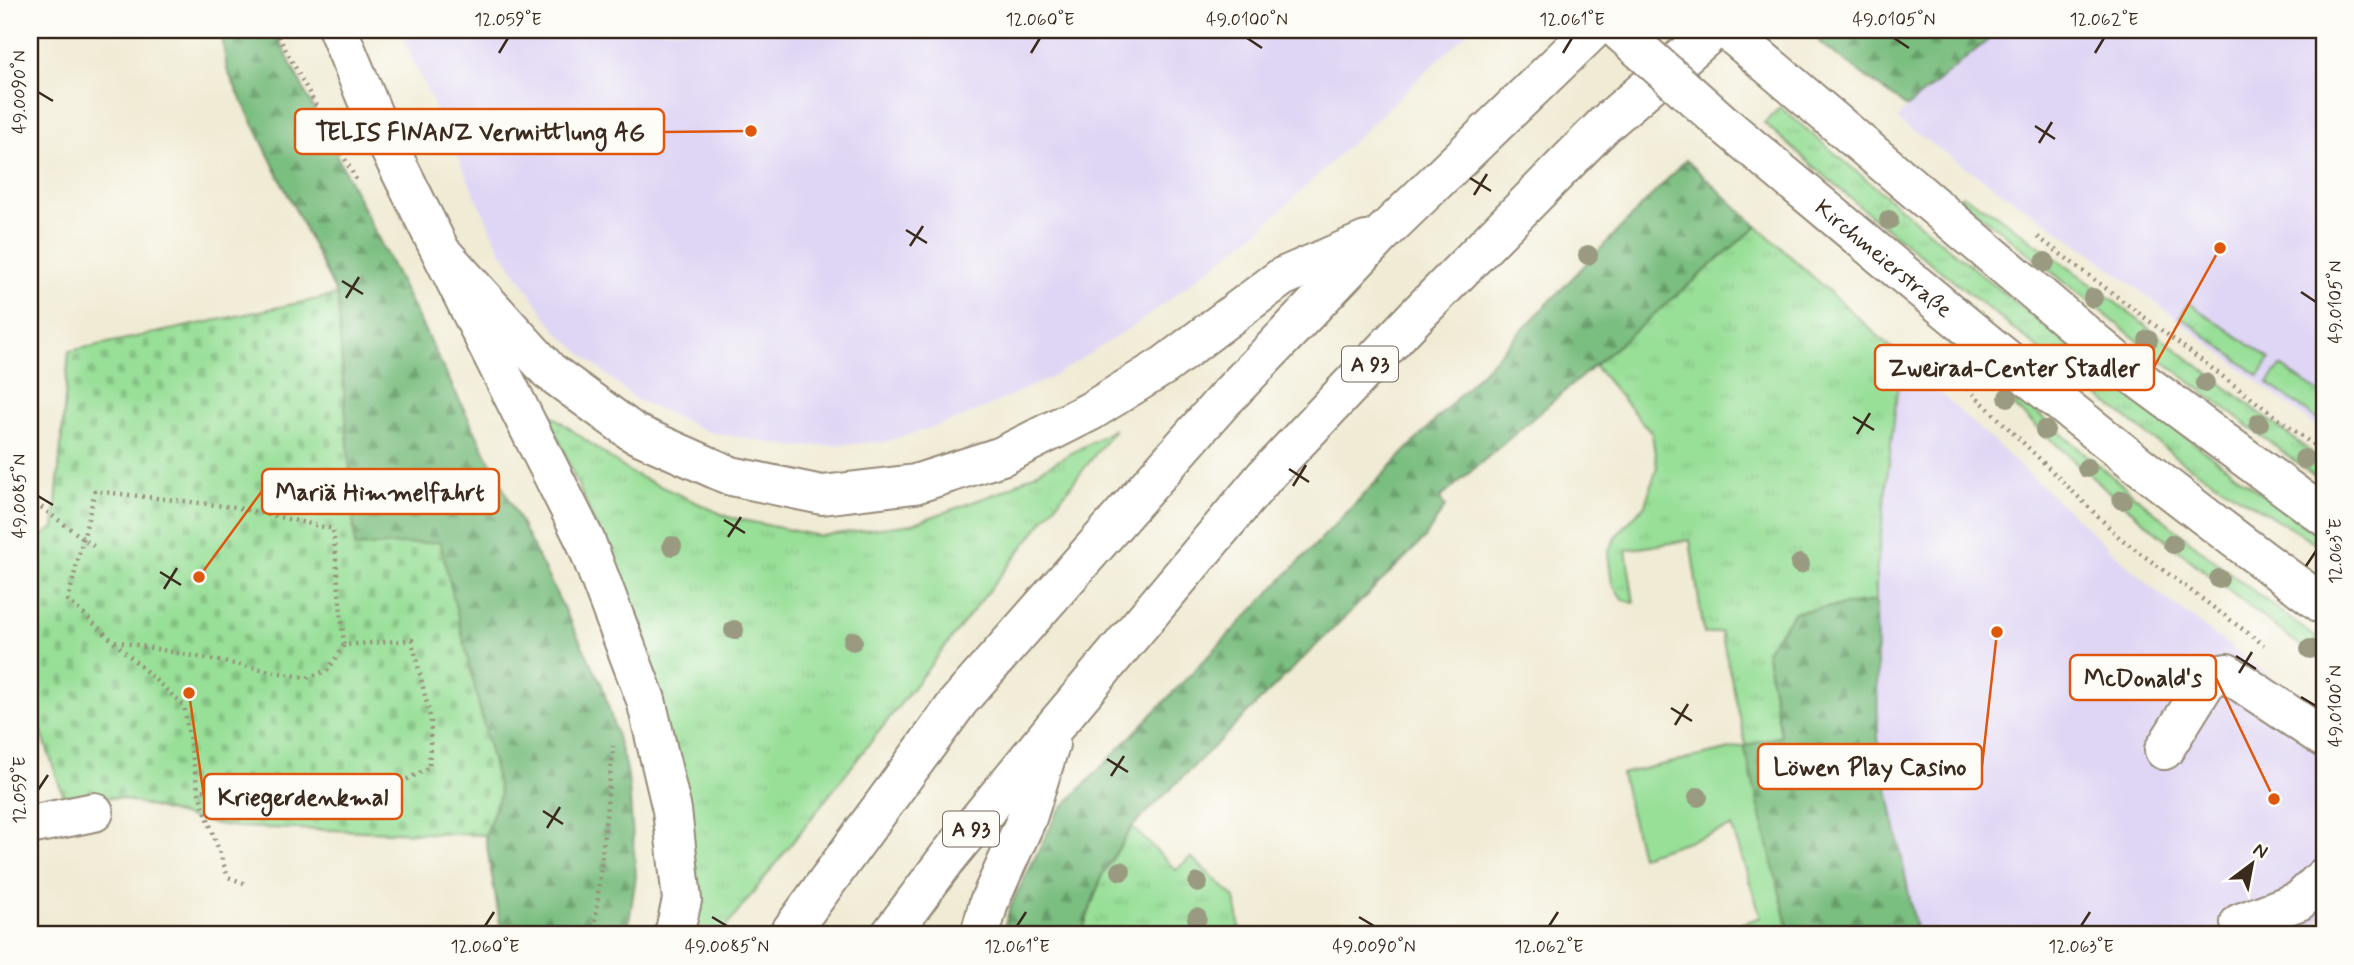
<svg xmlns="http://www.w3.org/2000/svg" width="2354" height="965" font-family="Mynerve,sans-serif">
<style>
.built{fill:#dfd5f5}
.grass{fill:url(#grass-tufts);stroke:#6a845b;stroke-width:2}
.forest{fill:url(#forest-firs);stroke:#5a744f;stroke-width:2}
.cemetery{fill:url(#cemetery-stones);stroke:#6a845b;stroke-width:2}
.garden{fill:#98df98;stroke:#6a845b;stroke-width:2}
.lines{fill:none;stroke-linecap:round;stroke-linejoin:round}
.minor-casing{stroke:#968a79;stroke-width:42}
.major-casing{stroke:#968a79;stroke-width:42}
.highway-casing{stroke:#968a79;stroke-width:42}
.path{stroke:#968a79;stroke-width:4.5;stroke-dasharray:2 5;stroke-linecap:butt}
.minor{stroke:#fff;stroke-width:38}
.major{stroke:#fff;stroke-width:38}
.highway{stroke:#fff;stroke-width:38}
.major-bridge-casing{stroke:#968a79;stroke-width:42;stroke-linecap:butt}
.path-bridge{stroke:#968a79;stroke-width:4.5;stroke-dasharray:2 5;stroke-linecap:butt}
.major-bridge{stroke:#fff;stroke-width:38}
.tree{fill:#999a80}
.ticks{fill:none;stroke:#3b2a1e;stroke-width:2.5}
.labels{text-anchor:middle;stroke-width:6;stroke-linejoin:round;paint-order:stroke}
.shield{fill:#fdfcf7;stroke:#75695f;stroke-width:2}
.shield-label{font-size:21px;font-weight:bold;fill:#3b2a1e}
.street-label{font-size:23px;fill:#3b2a1e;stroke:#fdfcf7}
.leader{fill:none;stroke:#df570d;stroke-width:2.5}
.callout-dot{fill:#df570d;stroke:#fdfcf7;stroke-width:2.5}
.callout{fill:#fdfcf7;stroke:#df570d;stroke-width:2.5}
.callout-label{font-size:24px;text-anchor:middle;font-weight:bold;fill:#3b2a1e}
.neatline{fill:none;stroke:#3b2a1e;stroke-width:2.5}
.ticks-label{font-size:18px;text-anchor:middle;fill:#3b2a1e}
</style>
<defs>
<pattern id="grass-tufts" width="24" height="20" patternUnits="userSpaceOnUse" patternTransform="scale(1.75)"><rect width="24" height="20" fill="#98df98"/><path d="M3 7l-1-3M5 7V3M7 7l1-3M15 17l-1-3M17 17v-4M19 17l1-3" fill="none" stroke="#84c083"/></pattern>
<pattern id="forest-firs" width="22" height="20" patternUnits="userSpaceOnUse" patternTransform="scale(1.75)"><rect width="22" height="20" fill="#7abe80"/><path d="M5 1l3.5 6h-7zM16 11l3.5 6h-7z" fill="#659b68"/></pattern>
<pattern id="cemetery-stones" width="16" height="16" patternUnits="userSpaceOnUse" patternTransform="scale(1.75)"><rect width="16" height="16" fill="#98df98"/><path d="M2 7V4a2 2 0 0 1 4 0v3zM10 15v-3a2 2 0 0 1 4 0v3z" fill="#84c083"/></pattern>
</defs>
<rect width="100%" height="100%" fill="#fdfcf7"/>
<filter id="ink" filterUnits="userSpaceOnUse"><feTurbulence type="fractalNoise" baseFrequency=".0143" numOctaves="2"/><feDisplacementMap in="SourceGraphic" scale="14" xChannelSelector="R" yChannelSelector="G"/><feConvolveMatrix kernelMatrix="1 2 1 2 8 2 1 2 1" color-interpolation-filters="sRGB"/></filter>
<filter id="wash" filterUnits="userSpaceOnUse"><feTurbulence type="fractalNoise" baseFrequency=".00686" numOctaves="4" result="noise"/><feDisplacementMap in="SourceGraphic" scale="28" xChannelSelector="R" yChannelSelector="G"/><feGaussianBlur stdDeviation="1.57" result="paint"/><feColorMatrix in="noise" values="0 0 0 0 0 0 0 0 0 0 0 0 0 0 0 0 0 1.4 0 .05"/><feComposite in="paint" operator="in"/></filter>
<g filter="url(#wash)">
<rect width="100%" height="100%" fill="#f0ebd4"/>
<g class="built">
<polygon points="399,30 1470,30 1261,229 1141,321 1054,376 964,417 885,442 795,447 709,432 635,399 556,331 501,251"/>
<polygon points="2000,30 2324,30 2324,433 2091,253 1897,120 1907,107"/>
<polygon points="1901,357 2156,591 2324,717 2324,912 2306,935 1917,935 1878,739 1876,576"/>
</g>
<g class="grass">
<path d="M1780,107C1957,257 2136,404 2324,539V548L2182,462L1865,211L1764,123Z"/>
<polygon points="1962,195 1994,213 2091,284 2324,462 2324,483 2181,375 1959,198"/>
<polygon points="1757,226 1901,357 1876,576 1876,601 1795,612 1767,650 1781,737 1746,745 1721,632 1704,634 1690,540 1626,550 1634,603 1623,600 1612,584 1608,553 1616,536 1645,505 1657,467 1652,434 1594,365"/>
<polygon points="2189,303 2270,359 2259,376 2180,316"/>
<path d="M1950,340C2074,442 2193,551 2324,643V663C2187,564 2069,459 1947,343Z"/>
<polygon points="2281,366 2324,396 2324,424 2268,383"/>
<polygon points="547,412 631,473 728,517 819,536 912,524 1003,491 1115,429 720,935 693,935 598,532"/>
<polygon points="1132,827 1176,870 1191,857 1235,898 1241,935 1081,935 1102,875"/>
</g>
<g class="forest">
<polygon points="221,30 273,30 276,34 602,685 628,775 636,876 627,935 502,935 485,835 500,794 440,543 355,548 337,295 227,70"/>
<polygon points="1833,30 2000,30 1907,107 1819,42"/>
<polygon points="1686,160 1757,226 1440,498 1445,507 1424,539 1132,827 1102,875 1081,935 1002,935 1010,907 1058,812"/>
<polygon points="1876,601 1878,739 1917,935 1790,935 1744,746 1781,736 1766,650 1795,612"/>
</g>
<polygon class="cemetery" points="337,295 355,547 440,542 500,794 485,835 236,827 210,823 120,798 63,795 30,698 30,549 39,538 54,528 69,351"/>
<polygon class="garden" points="1744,746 1790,935 1707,935 1761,917 1732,827 1641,856 1621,774"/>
</g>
<g filter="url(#ink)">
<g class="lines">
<g class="minor-casing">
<g id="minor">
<polyline points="2164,750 2210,676 2227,673 2324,738"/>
<polyline points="30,825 94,812"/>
<polyline points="2240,923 2299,901 2324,877"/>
</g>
</g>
<g class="major-casing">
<g id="major">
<polyline points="1727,30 2132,374 2324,516"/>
<path id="s1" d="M1726,126C1922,290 2117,455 2324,605"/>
</g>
</g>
<g class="highway-casing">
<g id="highway">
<polyline points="338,30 377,124 586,542 646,700 672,810 682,900 674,935"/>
<polyline points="445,256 549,371 634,433 731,476 822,495 915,484 1002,456 1091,411 1165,365 1282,277 1366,241"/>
<polyline points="788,935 959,701 1222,402 1381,235 1593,30"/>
<polyline points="890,935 948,857 1055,726 1265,476 1414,318 1605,124 1714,30"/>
<polyline points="980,935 989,902 1027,818 1050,744"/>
</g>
</g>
<g class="path">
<polyline points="275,30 358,183"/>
<polyline points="2038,237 2324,453"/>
<polyline points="1938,359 2120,538 2264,645"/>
<polyline points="30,499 96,548"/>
<polyline points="115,641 307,678 328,670 344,645 412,640 431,721 429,768 363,802 198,790"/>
<polyline points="244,883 228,877 198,790 184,706 68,600 95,491 234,507 333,529 344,645"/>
<polyline points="594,935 613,746"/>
</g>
<use href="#minor" class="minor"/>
<use href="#major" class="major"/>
<use href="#highway" class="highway"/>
<g class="major-bridge-casing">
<polyline id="major-bridge" points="1618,30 1726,126"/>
</g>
<polyline class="path-bridge" points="1567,30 1577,38"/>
<use href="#major-bridge" class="major-bridge"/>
</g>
<g class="tree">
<circle cx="1889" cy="220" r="10"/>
<circle cx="1588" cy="255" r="10"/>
<circle cx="2045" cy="262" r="10"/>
<circle cx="2093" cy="298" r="10"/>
<circle cx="2148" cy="340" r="10"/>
<circle cx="2205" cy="383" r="10"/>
<circle cx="2008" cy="397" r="10"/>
<circle cx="2259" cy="423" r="10"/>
<circle cx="2045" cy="430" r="10"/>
<circle cx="2304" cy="459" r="10"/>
<circle cx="2087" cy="468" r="10"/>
<circle cx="2122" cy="500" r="10"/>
<circle cx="2173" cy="544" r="10"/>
<circle cx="672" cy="546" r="10"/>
<circle cx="1800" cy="564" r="10"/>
<circle cx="2219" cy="579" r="10"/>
<circle cx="734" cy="630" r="10"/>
<circle cx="853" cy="641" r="10"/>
<circle cx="2310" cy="649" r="10"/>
<circle cx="1698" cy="797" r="10"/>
<circle cx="1121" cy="871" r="10"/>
<circle cx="1198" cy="883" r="10"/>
<circle cx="1197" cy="918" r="10"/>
</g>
</g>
<path class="ticks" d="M1247,38L1262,48M1894,38L1909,48M499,53L508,38M1031,53L1040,38M1563,53L1572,38M2095,53L2104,38M38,92L53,101M2035,126L2055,139M2039,143L2052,122M1470,178L1491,191M1474,195L1487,174M906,230L927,243M910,246L923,226M342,281L363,294M2301,292L2316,302M346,298L359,277M1853,417L1874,430M1857,434L1870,413M1289,469L1309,482M1293,486L1306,465M38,496L53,505M724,520L745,533M728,537L741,517M2306,566L2316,551M160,572L181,585M164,589L177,568M2236,656L2256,669M2239,673L2252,652M2301,697L2316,706M1671,708L1692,721M1675,725L1688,704M1107,759L1128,772M1111,776L1124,756M38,790L48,775M543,811L563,824M547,828L560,807M712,917L727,926M1359,917L1374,926M485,926L494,912M1017,926L1026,912M1549,926L1558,912M2081,926L2090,912"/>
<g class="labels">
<g class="shield">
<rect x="1342" y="346.5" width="56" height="35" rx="5"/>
<rect x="943" y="811.5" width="56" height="35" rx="5"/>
</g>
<g class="shield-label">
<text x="1370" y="371">A 93</text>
<text x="971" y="836">A 93</text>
</g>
<g class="street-label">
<text dy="8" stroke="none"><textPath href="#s1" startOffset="206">Kirchmeierstraße</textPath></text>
</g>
</g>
<path class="leader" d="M751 131L664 132M2220 248L2154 367M199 577L262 491M2274 799L2216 678M1997 632L1982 766M189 693L204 797"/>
<g class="callout-dot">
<circle cx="751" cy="131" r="7"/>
<circle cx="2220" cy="248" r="7"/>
<circle cx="199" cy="577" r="7"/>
<circle cx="2274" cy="799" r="7"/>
<circle cx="1997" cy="632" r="7"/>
<circle cx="189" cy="693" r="7"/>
</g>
<g class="callout">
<rect x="295" y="109" width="369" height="45" rx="7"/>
<rect x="1875" y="345" width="279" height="45" rx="7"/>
<rect x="262" y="469" width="237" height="45" rx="7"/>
<rect x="2070" y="655" width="146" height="45" rx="7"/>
<rect x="1758" y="744" width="224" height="45" rx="7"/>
<rect x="204" y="774" width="198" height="45" rx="7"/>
</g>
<g class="callout-label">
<text x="480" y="140">TELIS FINANZ Vermittlung AG</text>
<text x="2014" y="376">Zweirad-Center Stadler</text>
<text x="380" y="500">Mariä Himmelfahrt</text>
<text x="2143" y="686">McDonald's</text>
<text x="1870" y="775">Löwen Play Casino</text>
<text x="303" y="805">Kriegerdenkmal</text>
</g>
<rect width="2354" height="965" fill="none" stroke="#fdfcf7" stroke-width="77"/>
<g transform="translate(2252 864) rotate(32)" stroke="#fdfcf7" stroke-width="5" paint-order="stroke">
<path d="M0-5L12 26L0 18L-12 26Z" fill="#3b2a1e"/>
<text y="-10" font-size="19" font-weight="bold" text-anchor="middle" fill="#3b2a1e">N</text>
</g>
<rect x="38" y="38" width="2278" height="888" class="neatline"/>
<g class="ticks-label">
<text x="508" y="25">12.059°E</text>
<text x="1040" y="25">12.060°E</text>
<text x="1247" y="25">49.0100°N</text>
<text x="1572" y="25">12.061°E</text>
<text x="1894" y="25">49.0105°N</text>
<text x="2104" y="25">12.062°E</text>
<text transform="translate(19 92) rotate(-90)" y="6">49.0090°N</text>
<text transform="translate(2335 302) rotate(-90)" y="6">49.0105°N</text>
<text transform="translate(19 496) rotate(-90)" y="6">49.0085°N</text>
<text transform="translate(2335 551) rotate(-90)" y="6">12.063°E</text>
<text transform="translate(2335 706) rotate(-90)" y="6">49.0100°N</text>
<text transform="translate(19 790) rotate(-90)" y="6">12.059°E</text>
<text x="485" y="952">12.060°E</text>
<text x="727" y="952">49.0085°N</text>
<text x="1017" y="952">12.061°E</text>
<text x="1374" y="952">49.0090°N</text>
<text x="1549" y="952">12.062°E</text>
<text x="2081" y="952">12.063°E</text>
</g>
</svg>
